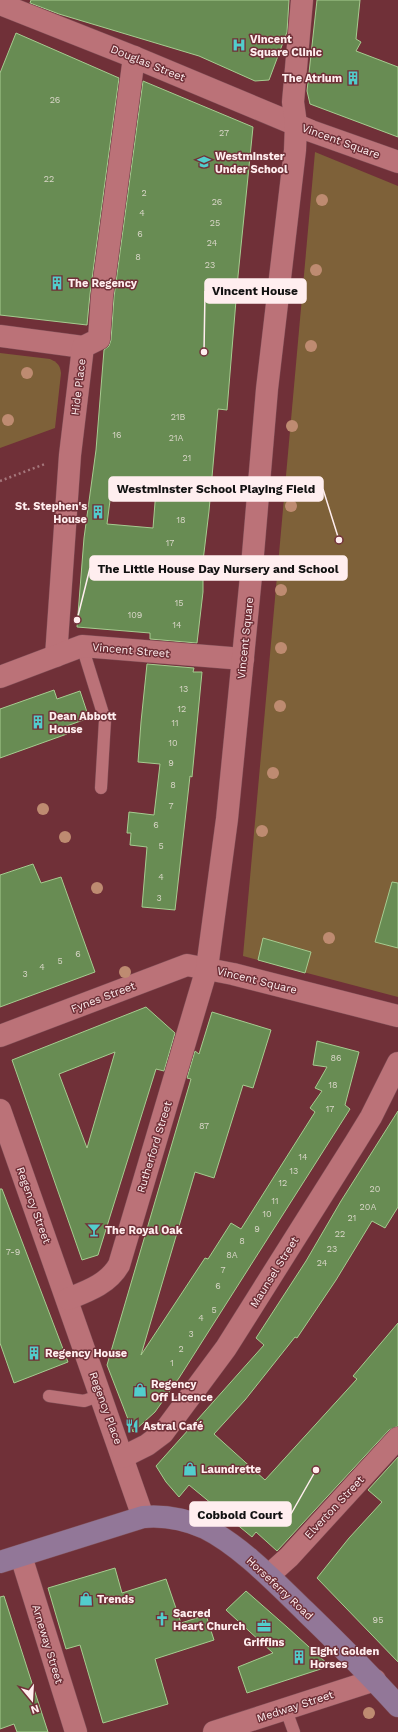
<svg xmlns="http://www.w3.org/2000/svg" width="398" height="1732" font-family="'Work Sans',sans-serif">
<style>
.green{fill:#7e6139}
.building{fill:#688c53;stroke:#a6cc90;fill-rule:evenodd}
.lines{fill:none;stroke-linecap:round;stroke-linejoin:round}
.lane-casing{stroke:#7f4d55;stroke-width:13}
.street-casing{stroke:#7f4d55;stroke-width:23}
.secondary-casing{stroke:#7f4d55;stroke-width:23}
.path{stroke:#a5777c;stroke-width:2.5;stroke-dasharray:2 3;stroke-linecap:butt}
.lane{stroke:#bb7278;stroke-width:12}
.street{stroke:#bb7278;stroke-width:22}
.secondary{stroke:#927798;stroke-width:22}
.tree{fill:#be8b71}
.labels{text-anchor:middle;stroke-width:3;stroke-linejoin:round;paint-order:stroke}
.number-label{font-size:9px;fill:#d9d6c8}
.poi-label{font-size:11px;font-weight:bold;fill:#ffeeef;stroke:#703038;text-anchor:start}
.street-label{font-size:11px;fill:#ffeeef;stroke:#703038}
.leader{fill:none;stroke:#ffeeef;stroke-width:1.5}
.callout-dot{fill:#ffeeef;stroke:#703038;stroke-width:1.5}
.callout{fill:#ffeeef;stroke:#ffeeef;stroke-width:1.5}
.callout-label{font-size:12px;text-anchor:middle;font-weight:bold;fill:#111}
</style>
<rect width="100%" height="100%" fill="#703038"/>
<g class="green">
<polygon points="315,152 398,186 398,997 243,956"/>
<path d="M0,353L50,359C57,362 60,365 61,373L55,428L0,448Z"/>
</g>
<g class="building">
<polygon points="31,0 289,0 287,32 269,80 255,81 199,56 59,14 30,3"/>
<polygon points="317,0 360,0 356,39 361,42 356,51 398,67 398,137 310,104 307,91"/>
<polygon points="16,33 119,78 90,294 87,325 0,315 0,73"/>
<path d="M143,81L253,127L238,276L227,410L218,409L209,511L203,561V592L197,643L150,639V633L77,627L84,538L96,450L104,350L109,346L111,340L114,297ZM112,485L156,490L153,528L107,524Z"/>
<polygon points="147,664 194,668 193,672 202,672 192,777 190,776 175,910 142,907 147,847 130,845 131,833 127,833 129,812 154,815 160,764 138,762 141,722"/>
<polygon points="54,690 57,699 80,691 89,718 64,727 67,734 0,758 0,709"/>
<polygon points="33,864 41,883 61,877 95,972 0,1007 0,875"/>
<polygon points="392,882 398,883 398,948 375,942"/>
<polygon points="263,938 311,952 305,973 258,960"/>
<path d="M146,1007L175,1033L164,1071L156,1069L98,1255L82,1260L12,1060ZM115,1052L87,1148L59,1074Z"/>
<polygon points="212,1012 271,1030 253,1088 243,1085 214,1178 195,1172 141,1355 205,1258 208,1259 231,1223 241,1229 315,1112 310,1108 322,1091 315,1088 327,1067 313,1065 317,1041 359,1052 345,1105 350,1109 179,1378 155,1412 133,1432 107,1365 191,1079 187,1078 195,1051 199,1054"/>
<polygon points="398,1111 398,1207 385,1228 372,1221 336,1280 297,1338 295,1337 245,1400 214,1434 265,1480 357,1379 353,1376 398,1323 398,1426 389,1430 277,1551 256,1532 252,1537 189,1485 179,1497 166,1482 156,1466 264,1345 256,1338 306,1261 341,1201"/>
<polygon points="0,1189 2,1189 68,1362 14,1383 0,1343"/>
<polygon points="398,1457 398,1662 317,1578 349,1538 382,1502 368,1490"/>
<polygon points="115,1568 122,1593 166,1579 181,1623 206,1615 214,1640 155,1659 168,1704 103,1723 80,1645 66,1649 48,1588"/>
<polygon points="246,1591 287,1627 330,1666 247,1693 238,1667 273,1653 226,1610"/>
<polygon points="4,1596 31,1680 48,1732 17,1732 14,1724 0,1729 0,1597"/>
</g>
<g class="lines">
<g class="lane-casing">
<g id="lane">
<polyline points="82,646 105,720 101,788"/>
<polyline points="49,1396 84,1401 101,1395"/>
<polyline points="286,1710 294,1732"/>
</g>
</g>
<g class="street-casing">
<g id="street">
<polyline points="0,4 134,57 311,131 398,162"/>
<polyline points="0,336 83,347"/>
<polyline points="56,656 70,455 83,347 99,339 102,296 134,57"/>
<polyline points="0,677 82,646 243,659"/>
<polyline points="0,1036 187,965 233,974 398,1016"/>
<polyline points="0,1110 143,1517"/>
<path d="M68,1299C88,1291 108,1284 119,1265L207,968L227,819L252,566L267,389L295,150L296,124L293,102L302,0"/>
<polyline points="123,1457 147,1445 163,1433 226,1348 355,1143 371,1117 398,1063"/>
<polyline points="21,1556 76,1732"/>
<polyline points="269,1575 289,1557 398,1438"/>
<polyline points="214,1732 375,1680"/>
</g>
</g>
<g class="secondary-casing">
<path id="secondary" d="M0,1562L143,1517C165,1515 185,1519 205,1528C241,1546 276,1583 305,1611C337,1642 368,1673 398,1706"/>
</g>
<polyline class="path" points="0,481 45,464"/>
<use href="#lane" class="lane"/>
<use href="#street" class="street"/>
<use href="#secondary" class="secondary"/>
</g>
<g class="tree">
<circle cx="322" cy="200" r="6"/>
<circle cx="316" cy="270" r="6"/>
<circle cx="311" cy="346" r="6"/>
<circle cx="27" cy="373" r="6"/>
<circle cx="8" cy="420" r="6"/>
<circle cx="292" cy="426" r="6"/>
<circle cx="291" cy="506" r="6"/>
<circle cx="281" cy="590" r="6"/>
<circle cx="281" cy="648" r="6"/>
<circle cx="280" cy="706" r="6"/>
<circle cx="273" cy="773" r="6"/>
<circle cx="43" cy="809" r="6"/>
<circle cx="262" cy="831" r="6"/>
<circle cx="65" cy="837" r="6"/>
<circle cx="97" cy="888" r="6"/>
<circle cx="329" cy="938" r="6"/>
<circle cx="125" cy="972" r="6"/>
<circle cx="369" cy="1713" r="6"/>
</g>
<defs>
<g id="hospital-bare" transform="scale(1.08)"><path d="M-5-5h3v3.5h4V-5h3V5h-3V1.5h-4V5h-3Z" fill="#52cdcc" stroke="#703038" stroke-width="2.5" paint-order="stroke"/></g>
<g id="building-bare" transform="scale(1.08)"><path d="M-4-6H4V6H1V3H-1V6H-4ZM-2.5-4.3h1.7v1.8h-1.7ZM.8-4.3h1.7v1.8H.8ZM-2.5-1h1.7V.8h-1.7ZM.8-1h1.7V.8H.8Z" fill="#52cdcc" stroke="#703038" stroke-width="2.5" paint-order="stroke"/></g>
<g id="school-bare" transform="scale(1.08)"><path d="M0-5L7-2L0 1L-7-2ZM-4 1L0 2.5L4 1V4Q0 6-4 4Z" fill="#52cdcc" stroke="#703038" stroke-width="2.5" paint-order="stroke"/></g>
<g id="bar-bare" transform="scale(1.08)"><path d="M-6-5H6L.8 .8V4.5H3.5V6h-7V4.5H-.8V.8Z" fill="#52cdcc" stroke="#703038" stroke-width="2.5" paint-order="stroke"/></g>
<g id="shop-bare" transform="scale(1.08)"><path d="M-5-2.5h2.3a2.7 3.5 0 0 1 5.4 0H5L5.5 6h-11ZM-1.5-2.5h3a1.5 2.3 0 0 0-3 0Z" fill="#52cdcc" stroke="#703038" stroke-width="2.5" paint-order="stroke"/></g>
<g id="restaurant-bare" transform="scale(1.08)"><path d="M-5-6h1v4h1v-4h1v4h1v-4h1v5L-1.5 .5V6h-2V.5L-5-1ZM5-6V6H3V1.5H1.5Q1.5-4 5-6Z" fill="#52cdcc" stroke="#703038" stroke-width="2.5" paint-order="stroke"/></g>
<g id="church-bare" transform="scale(1.08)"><path d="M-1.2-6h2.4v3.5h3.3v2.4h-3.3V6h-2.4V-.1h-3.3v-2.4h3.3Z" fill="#52cdcc" stroke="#703038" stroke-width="2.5" paint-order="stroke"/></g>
<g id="office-bare" transform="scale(1.08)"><path d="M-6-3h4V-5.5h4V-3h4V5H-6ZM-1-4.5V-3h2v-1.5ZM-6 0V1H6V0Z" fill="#52cdcc" stroke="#703038" stroke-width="2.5" paint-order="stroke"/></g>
</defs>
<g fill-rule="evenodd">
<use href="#hospital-bare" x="239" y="45"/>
<use href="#building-bare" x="353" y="78"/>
<use href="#school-bare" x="204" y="162"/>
<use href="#building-bare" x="57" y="283"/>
<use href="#building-bare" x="98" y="512"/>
<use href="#building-bare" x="38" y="722"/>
<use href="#bar-bare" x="94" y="1230"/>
<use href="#building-bare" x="34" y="1353"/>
<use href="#shop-bare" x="140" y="1390"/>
<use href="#restaurant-bare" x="132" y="1426"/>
<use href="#shop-bare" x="190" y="1469"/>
<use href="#shop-bare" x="86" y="1599"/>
<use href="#church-bare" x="162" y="1619"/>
<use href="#office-bare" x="264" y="1626"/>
<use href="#building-bare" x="299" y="1657"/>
</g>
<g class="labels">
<g class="number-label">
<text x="55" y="103">26</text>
<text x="224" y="136">27</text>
<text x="49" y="182">22</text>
<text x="144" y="196">2</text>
<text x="217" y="205">26</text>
<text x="142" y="216">4</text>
<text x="215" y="226">25</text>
<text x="140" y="237">6</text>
<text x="212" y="246">24</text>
<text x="138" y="260">8</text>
<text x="210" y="268">23</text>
<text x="178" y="420">21B</text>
<text x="117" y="438">16</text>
<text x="176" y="441">21A</text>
<text x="187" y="461">21</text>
<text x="181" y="523">18</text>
<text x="170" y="546">17</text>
<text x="179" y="606">15</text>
<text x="135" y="618">109</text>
<text x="177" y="628">14</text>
<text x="184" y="692">13</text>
<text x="182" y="712">12</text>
<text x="175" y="726">11</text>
<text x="173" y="746">10</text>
<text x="171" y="766">9</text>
<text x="173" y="788">8</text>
<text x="171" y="809">7</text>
<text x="156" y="828">6</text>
<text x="161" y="849">5</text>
<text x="161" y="880">4</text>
<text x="159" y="901">3</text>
<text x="78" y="957">6</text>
<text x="60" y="964">5</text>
<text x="42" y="970">4</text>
<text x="25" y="977">3</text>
<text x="336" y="1061">86</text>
<text x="333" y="1088">18</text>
<text x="330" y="1112">17</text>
<text x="204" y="1129">87</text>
<text x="303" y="1160">14</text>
<text x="294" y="1174">13</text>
<text x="283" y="1186">12</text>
<text x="375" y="1192">20</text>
<text x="275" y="1204">11</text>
<text x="368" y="1210">20A</text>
<text x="267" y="1217">10</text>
<text x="352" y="1221">21</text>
<text x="257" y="1232">9</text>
<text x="340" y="1237">22</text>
<text x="242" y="1244">8</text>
<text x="332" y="1252">23</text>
<text x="13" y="1255">7-9</text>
<text x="232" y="1258">8A</text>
<text x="322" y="1266">24</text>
<text x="223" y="1273">7</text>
<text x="218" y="1289">6</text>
<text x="214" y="1313">5</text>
<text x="201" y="1321">4</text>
<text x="191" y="1337">3</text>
<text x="181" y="1352">2</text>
<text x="172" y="1366">1</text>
<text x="378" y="1623">95</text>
</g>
<g class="poi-label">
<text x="250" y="43">Vincent<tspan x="250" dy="13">Square Clinic</tspan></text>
<text x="342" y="82" text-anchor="end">The Atrium</text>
<text x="215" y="160">Westminster<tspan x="215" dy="13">Under School</tspan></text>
<text x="68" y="287">The Regency</text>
<text x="87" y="510" text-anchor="end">St. Stephen's<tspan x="87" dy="13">House</tspan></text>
<text x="49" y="720">Dean Abbott<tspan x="49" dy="13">House</tspan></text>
<text x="105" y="1234">The Royal Oak</text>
<text x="45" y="1357">Regency House</text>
<text x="151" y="1388">Regency<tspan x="151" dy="13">Off Licence</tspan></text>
<text x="143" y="1430">Astral Café</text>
<text x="201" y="1473">Laundrette</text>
<text x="97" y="1603">Trends</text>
<text x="173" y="1617">Sacred<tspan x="173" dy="13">Heart Church</tspan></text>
<text x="264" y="1646" text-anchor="middle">Griffins</text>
<text x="310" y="1655">Eight Golden<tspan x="310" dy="13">Horses</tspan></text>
</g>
<g class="street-label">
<text transform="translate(148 63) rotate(22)" y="4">Douglas Street</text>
<text transform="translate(341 141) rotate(20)" y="4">Vincent Square</text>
<text transform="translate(78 387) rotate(-83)" y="4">Hide Place</text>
<text transform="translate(245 638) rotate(-84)" y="4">Vincent Square</text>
<text transform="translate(131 650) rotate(5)" y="4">Vincent Street</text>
<text transform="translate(257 980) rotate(14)" y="4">Vincent Square</text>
<text transform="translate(103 997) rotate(-21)" y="4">Fynes Street</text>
<text transform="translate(154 1147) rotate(-73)" y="4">Rutherford Street</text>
<text transform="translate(34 1205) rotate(70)" y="4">Regency Street</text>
<text transform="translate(274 1272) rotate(-58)" y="4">Maunsel Street</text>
<text transform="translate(106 1408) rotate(70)" y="4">Regency Place</text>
<text transform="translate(334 1507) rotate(-47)" y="4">Elverton Street</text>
<text transform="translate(280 1588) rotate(43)" y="4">Horseferry Road</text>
<text transform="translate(48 1644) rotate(73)" y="4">Arneway Street</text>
<text transform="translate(295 1706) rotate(-18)" y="4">Medway Street</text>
</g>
</g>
<path class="leader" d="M204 352L205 291M339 540L323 489M77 620L90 568M316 1470L291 1514"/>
<g class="callout-dot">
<circle cx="204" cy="352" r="4"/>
<circle cx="339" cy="540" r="4"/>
<circle cx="77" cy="620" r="4"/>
<circle cx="316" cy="1470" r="4"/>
</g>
<g class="callout">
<rect x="205" y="279" width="101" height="24" rx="4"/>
<rect x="109" y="477" width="214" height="24" rx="4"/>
<rect x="90" y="556" width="257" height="24" rx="4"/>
<rect x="190" y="1502" width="101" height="24" rx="4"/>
</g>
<g class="callout-label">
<text x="255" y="295">Vincent House</text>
<text x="216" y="493">Westminster School Playing Field</text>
<text x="218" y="573">The Little House Day Nursery and School</text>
<text x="240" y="1519">Cobbold Court</text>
</g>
<g transform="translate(32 1700) rotate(162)" stroke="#703038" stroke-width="3" paint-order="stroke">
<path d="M0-3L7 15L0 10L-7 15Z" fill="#ffeeef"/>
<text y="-6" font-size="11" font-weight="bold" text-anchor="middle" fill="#ffeeef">N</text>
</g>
</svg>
